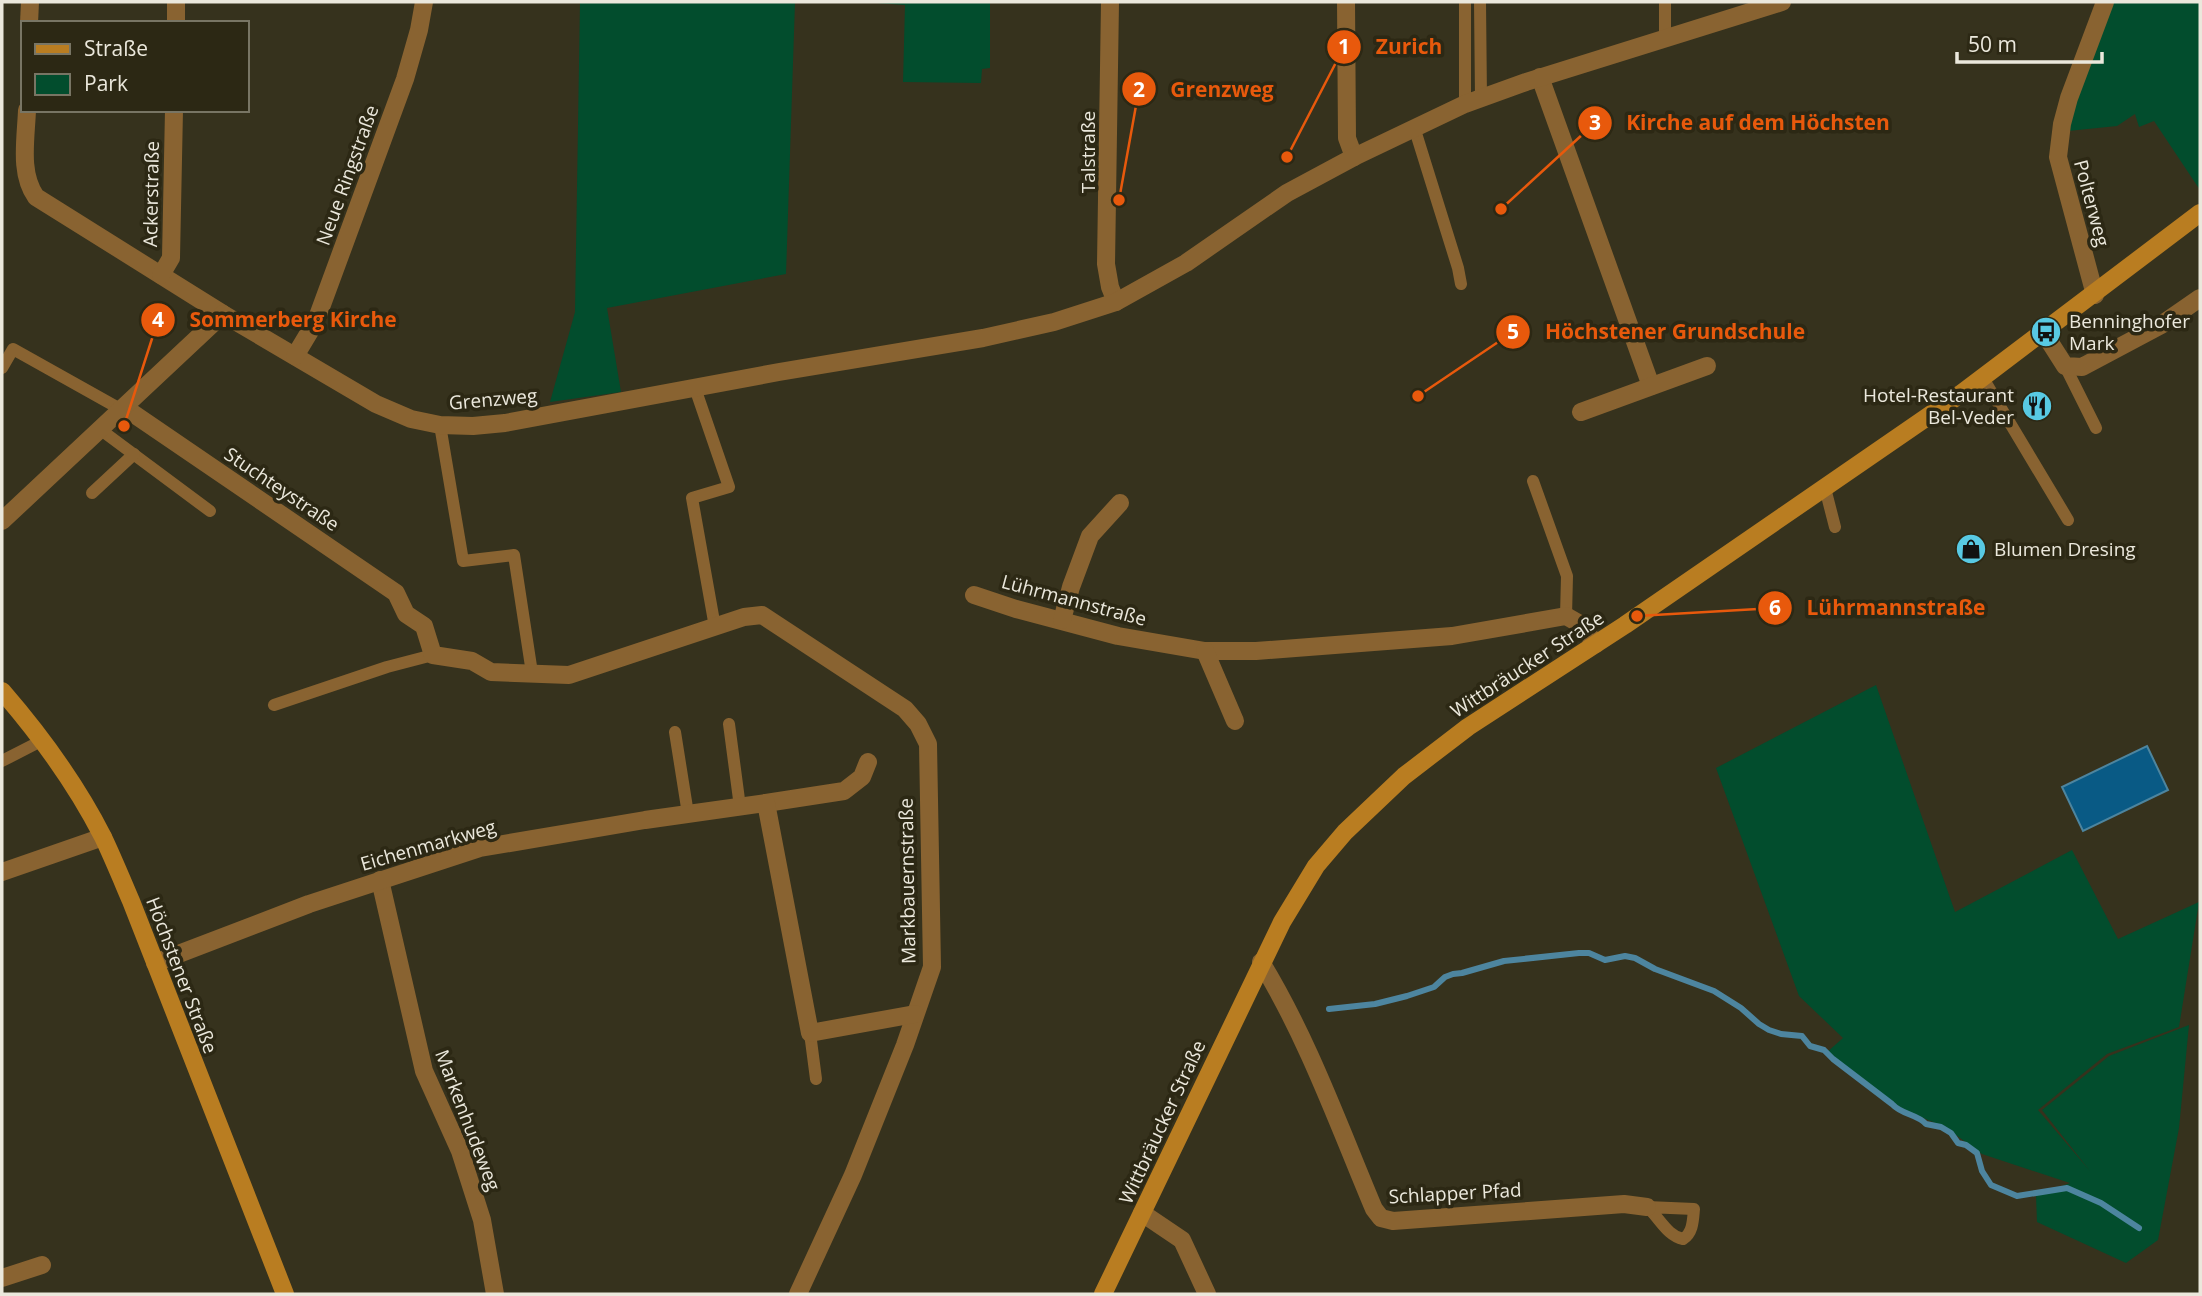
<svg xmlns="http://www.w3.org/2000/svg" width="2202" height="1296" font-family="'Open Sans',sans-serif">
<style>
.green{fill:#024d2d}
.water{fill:#095a85;stroke:#4d859f;stroke-width:2}
.lines{fill:none;stroke-linecap:round;stroke-linejoin:round}
.stream{stroke:#4d859f;stroke-width:6}
.lane{stroke:#896331;stroke-width:12}
.street{stroke:#896331;stroke-width:18}
.secondary{stroke:#b97d21;stroke-width:18}
.labels{text-anchor:middle;stroke-width:7;stroke-linejoin:round;paint-order:stroke}
.street-label{font-size:19px;fill:#ebe8dc;stroke:#2c2814}
.poi-label{font-size:19px;fill:#ebe8dc;stroke:#2c2814;text-anchor:start}
.leader{fill:none;stroke:#e8590c;stroke-width:2.5}
.callout-dot{fill:#e8590c;stroke:#2c2814;stroke-width:2.5}
.mark-label{font-size:21px;text-anchor:middle;font-weight:bold;fill:#fff}
.callout-label{font-size:21px;text-anchor:middle;font-weight:bold;fill:#e8590c;stroke:#2c2814;stroke-width:7;stroke-linejoin:round;paint-order:stroke}
</style>
<rect width="100%" height="100%" fill="#36321d"/>
<g class="green">
<polygon points="580,2 795,2 786,274 607,308 621,392 550,402 575,312"/>
<polygon points="863,2 990,2 990,68 982,69 981,83 903,82 905,5"/>
<polygon points="2111,2 2200,2 2200,190 2154,121 2139,127 2135,114 2117,126 2068,131 2078,87"/>
<polygon points="1876,685 1955,912 2072,850 2118,939 2199,902 2179,1027 2107,1054 2038,1110 2090,1171 2042,1110 2109,1056 2189,1025 2179,1128 2158,1240 2126,1263 2037,1222 2036,1196 2070,1183 1982,1154 1945,1127 1904,1110 1826,1053 1843,1038 1799,996 1716,768"/>
</g>
<polygon class="water" points="2147,746 2168,790 2083,831 2062,787"/>
<g class="lines">
<path class="stream" d="M1329,1009L1375,1004L1407,996L1434,987L1445,977L1453,974L1462,973L1504,961L1579,953H1589L1605,960L1625,956L1635,958L1655,969L1714,991L1741,1008L1759,1024L1769,1030L1781,1034L1802,1036L1810,1046L1824,1050L1833,1059L1892,1104C1902,1115 1917,1114 1926,1124L1941,1127L1951,1133L1958,1143L1966,1145L1977,1153L1982,1171L1991,1185L2017,1196L2067,1188L2101,1203L2139,1228"/>
<g class="lane">
<polyline points="1465,2 1465,104"/>
<polyline points="1480,2 1481,98"/>
<polyline points="1665,2 1665,38"/>
<polyline points="1415,130 1458,268 1461,284"/>
<polyline points="2065,366 2096,428"/>
<polyline points="2,368 13,349 122,410"/>
<polyline points="1983,378 2068,520"/>
<polyline points="695,388 729,487 692,498 715,627"/>
<polyline points="440,425 463,561 514,555 532,673"/>
<polyline points="101,430 210,511"/>
<polyline points="1533,481 1567,576 1566,616"/>
<polyline points="1825,488 1835,527"/>
<polyline points="92,493 134,454"/>
<polyline points="274,705 387,667 433,655"/>
<polyline points="729,724 740,807"/>
<polyline points="675,732 688,814"/>
<polyline points="2,761 43,740"/>
<polyline points="810,1033 816,1079"/>
<path d="M1647,1207L1694,1209C1693,1220 1693,1233 1683,1239C1667,1236 1659,1217 1647,1207Z"/>
</g>
<g class="street">
<polyline points="1110,2 1106,264 1110,287 1116,302"/>
<polyline points="1346,2 1347,138 1354,157"/>
<polyline points="29,23 30,2"/>
<polyline points="176,23 176,2"/>
<polyline points="1540,77 1651,386"/>
<path d="M27,110C26,139 19,173 36,197L223,314L376,404L411,419L440,425L473,426L505,423L779,372L983,338L1054,322L1116,302L1186,263L1287,193L1354,157L1465,104L1526,82L1782,2"/>
<polyline points="161,275 171,258 174,110"/>
<polyline points="2095,295 2058,157 2062,124 2069,98 2105,2"/>
<polyline points="2044,333 2065,366 2082,367 2161,325 2200,298"/>
<polyline points="295,356 316,321 405,79 419,30 424,2"/>
<polyline points="125,408 396,593 406,614 424,626 433,655 472,661 491,672 569,675 744,617 762,615 905,709 918,724 928,744 932,967 905,1045 853,1175 798,1294"/>
<polyline points="1581,412 1707,366"/>
<polyline points="2,521 223,314"/>
<polyline points="974,595 1016,609 1118,636 1205,651 1256,651 1452,636 1566,616 1580,624 1596,644"/>
<polyline points="1062,620 1071,587 1090,536 1120,503"/>
<polyline points="1205,651 1235,721"/>
<polyline points="766,803 844,791 862,777 868,762"/>
<polyline points="2,872 103,837"/>
<polyline points="380,880 424,1071 460,1151 482,1220 495,1294"/>
<path d="M1261,962C1308,1039 1339,1126 1374,1209L1381,1218L1393,1221L1624,1204L1647,1207"/>
<polyline points="155,963 309,904 480,848 645,820 766,803 810,1033 915,1014"/>
<polyline points="1142,1213 1182,1240 1207,1294"/>
<polyline points="2,1278 42,1265"/>
</g>
<g class="secondary">
<path d="M2,691C41,736 76,784 103,837C113,858 122,880 131,901L285,1294"/>
<polyline points="1103,1294 1282,922 1316,866 1345,832 1404,776 1468,727 1625,625 1962,393 2200,213"/>
</g>
</g>
<defs>
<g id="bus-disc" transform="scale(1.575)"><circle r="9.5" fill="#58c9e3" stroke="#2c2814"/><path d="M-5-6H5V4H4V6H2V4H-2V6H-4V4H-5ZM-3.5-4V0h7V-4ZM-3.5 1.2v1.5H-2V1.2ZM2 1.2v1.5H3.5V1.2Z" fill="#111"/></g>
<g id="restaurant-disc" transform="scale(1.575)"><circle r="9.5" fill="#58c9e3" stroke="#2c2814"/><path d="M-5-6h1v4h1v-4h1v4h1v-4h1v5L-1.5 .5V6h-2V.5L-5-1ZM5-6V6H3V1.5H1.5Q1.5-4 5-6Z" fill="#111"/></g>
<g id="shop-disc" transform="scale(1.575)"><circle r="9.5" fill="#58c9e3" stroke="#2c2814"/><path d="M-5-2.5h2.3a2.7 3.5 0 0 1 5.4 0H5L5.5 6h-11ZM-1.5-2.5h3a1.5 2.3 0 0 0-3 0Z" fill="#111"/></g>
</defs>
<g fill-rule="evenodd">
<use href="#bus-disc" x="2046" y="332"/>
<use href="#restaurant-disc" x="2037" y="406"/>
<use href="#shop-disc" x="1971" y="549"/>
</g>
<g class="labels">
<g class="street-label">
<text transform="translate(1088 152) rotate(-90)" y="7">Talstraße</text>
<text transform="translate(347 175) rotate(-70)" y="7">Neue Ringstraße</text>
<text transform="translate(151 194) rotate(-89)" y="7">Ackerstraße</text>
<text transform="translate(2092 203) rotate(75)" y="7">Polterweg</text>
<text transform="translate(493 399) rotate(-5)" y="7">Grenzweg</text>
<text transform="translate(282 489) rotate(34)" y="7">Stuchteystraße</text>
<text transform="translate(1074 600) rotate(15)" y="7">Lührmannstraße</text>
<text transform="translate(1527 664) rotate(-33)" y="7">Wittbräucker Straße</text>
<text transform="translate(428 845) rotate(-16)" y="7">Eichenmarkweg</text>
<text transform="translate(907 881) rotate(-91)" y="7">Markbauernstraße</text>
<text transform="translate(182 975) rotate(69)" y="7">Höchstener Straße</text>
<text transform="translate(468 1120) rotate(69)" y="7">Markenhudeweg</text>
<text transform="translate(1162 1122) rotate(-65)" y="7">Wittbräucker Straße</text>
<text transform="translate(1455 1193) rotate(-3)" y="7">Schlapper Pfad</text>
</g>
<g class="poi-label">
<text x="2069" y="328">Benninghofer<tspan x="2069" dy="22">Mark</tspan></text>
<text x="2014" y="402" text-anchor="end">Hotel-Restaurant<tspan x="2014" dy="22">Bel-Veder</tspan></text>
<text x="1994" y="556">Blumen Dresing</text>
</g>
</g>
<path class="leader" d="M1287 157L1344 47M1119 200L1139 89M1501 209L1595 123M124 426L158 320M1418 396L1513 332M1637 616L1775 608"/>
<g class="callout-dot">
<circle cx="1287" cy="157" r="7"/>
<circle cx="1119" cy="200" r="7"/>
<circle cx="1501" cy="209" r="7"/>
<circle cx="124" cy="426" r="7"/>
<circle cx="1418" cy="396" r="7"/>
<circle cx="1637" cy="616" r="7"/>
<circle cx="1344" cy="47" r="18"/>
<circle cx="1139" cy="89" r="18"/>
<circle cx="1595" cy="123" r="18"/>
<circle cx="158" cy="320" r="18"/>
<circle cx="1513" cy="332" r="18"/>
<circle cx="1775" cy="608" r="18"/>
</g>
<g class="mark-label">
<text x="1344" y="54">1</text>
<text x="1139" y="97">2</text>
<text x="1595" y="130">3</text>
<text x="158" y="327">4</text>
<text x="1513" y="339">5</text>
<text x="1775" y="615">6</text>
</g>
<g class="callout-label">
<text x="1409" y="54">Zurich</text>
<text x="1222" y="97">Grenzweg</text>
<text x="1758" y="130">Kirche auf dem Höchsten</text>
<text x="293" y="327">Sommerberg Kirche</text>
<text x="1675" y="339">Höchstener Grundschule</text>
<text x="1896" y="615">Lührmannstraße</text>
</g>
<rect width="2202" height="1296" fill="none" stroke="#ebe8dc" stroke-width="7"/>
<rect x="21" y="21" width="228" height="91" fill="#2c2814" stroke="#787564" stroke-width="2"/>
<rect x="35" y="44" width="35" height="10" fill="#b97d21" stroke="#787564" stroke-width="2"/>
<text x="84" y="56" font-size="21" fill="#ebe8dc">Straße</text>
<rect x="35" y="74" width="35" height="21" fill="#024d2d" stroke="#787564" stroke-width="2"/>
<text x="84" y="91" font-size="21" fill="#ebe8dc">Park</text>
<path d="M1957 52v10h145v-10" fill="none" stroke="#ebe8dc" stroke-width="3.5"/>
<text x="1968" y="52" font-size="21" fill="#ebe8dc" stroke="#2c2814" stroke-width="5" paint-order="stroke">50 m</text>
</svg>
